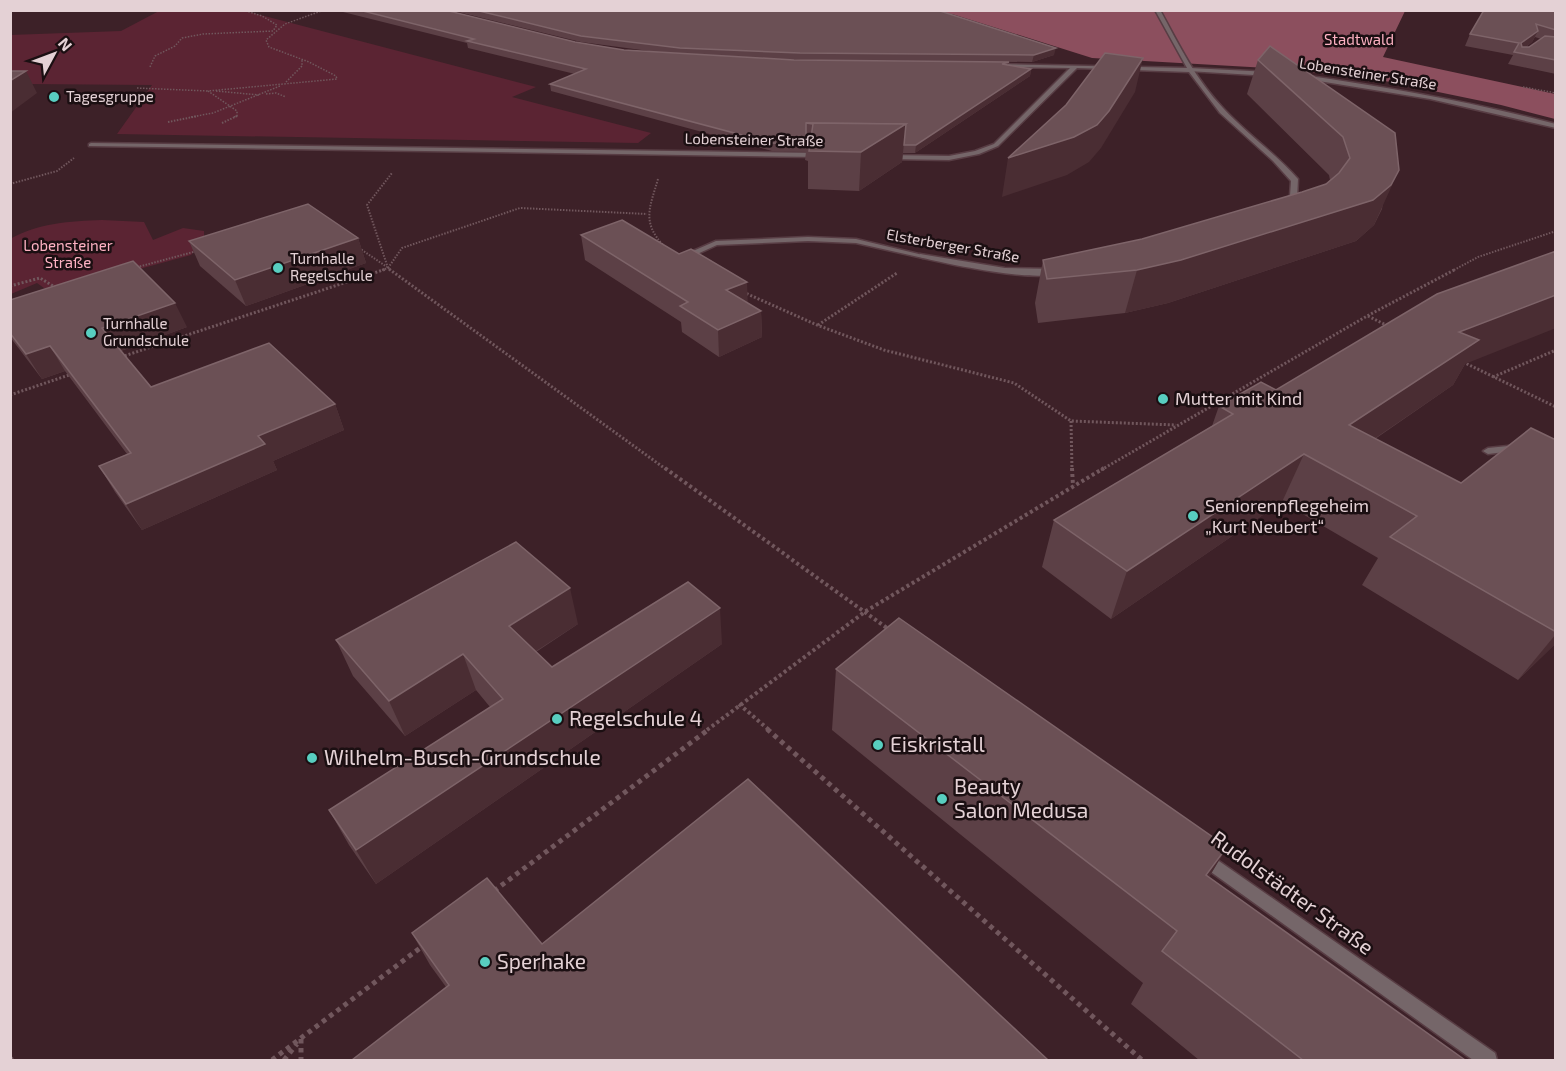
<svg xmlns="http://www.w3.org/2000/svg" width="1566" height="1071" font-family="'Exo 2',sans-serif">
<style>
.green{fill:#5b2433}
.forest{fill:#8c4f5e}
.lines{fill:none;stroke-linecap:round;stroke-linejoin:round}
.service-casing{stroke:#583d44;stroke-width:3}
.minor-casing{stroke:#583d44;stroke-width:3}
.tertiary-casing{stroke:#583d44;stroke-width:3}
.path-far4{stroke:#71575d;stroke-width:1.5;stroke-dasharray:1.5 1.5;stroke-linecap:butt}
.path-far3{stroke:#71575d;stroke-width:2;stroke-dasharray:1.5 1.5;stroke-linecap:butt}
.path-far2{stroke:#71575d;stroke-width:3;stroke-dasharray:2 2;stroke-linecap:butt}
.path-far1{stroke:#71575d;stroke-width:4;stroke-dasharray:3 3;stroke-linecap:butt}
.path{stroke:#71575d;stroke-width:5;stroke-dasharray:4.5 4.5;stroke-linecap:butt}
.service{fill:#756669;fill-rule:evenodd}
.minor{fill:#756669;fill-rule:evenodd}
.tertiary{fill:#756669;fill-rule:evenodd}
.wall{fill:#5c4046;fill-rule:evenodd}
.shaded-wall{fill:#4a2d33}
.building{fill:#6b5055;stroke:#7e6469;stroke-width:1.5}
.poi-dot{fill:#58cec0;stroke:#1b0f12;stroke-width:2}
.labels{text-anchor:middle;stroke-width:5;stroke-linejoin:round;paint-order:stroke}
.far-park-label{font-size:15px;fill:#feb2c3;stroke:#1b0f12}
.far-street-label{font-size:15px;fill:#e4d1d5;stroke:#1b0f12}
.far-poi-label{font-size:15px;fill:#e4d1d5;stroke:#1b0f12;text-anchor:start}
.poi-label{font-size:18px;fill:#e4d1d5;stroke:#1b0f12;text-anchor:start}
.near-poi-label{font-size:21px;fill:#e4d1d5;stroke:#1b0f12;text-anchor:start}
.near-street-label{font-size:21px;fill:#e4d1d5;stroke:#1b0f12}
</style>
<rect width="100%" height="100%" fill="#3d2128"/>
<g class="green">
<polygon points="159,11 245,11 536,87 512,97 651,133 638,143 117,134 152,85 27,84 11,72 10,35 121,31"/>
<path d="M102,220L144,222L153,240L183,228L204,231V240L191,255L51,293L37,283L11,294L10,239C38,223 70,221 102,220Z"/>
</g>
<polygon class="forest" points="899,11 1405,11 1383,57 1555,94 1555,119 1501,105 1385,81 1283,69 1092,58 952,14"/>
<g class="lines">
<g class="service-casing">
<g id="service">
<polygon points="808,237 856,239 927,256 923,258 856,243 808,241 717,245 684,260 677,258 716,241"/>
<polygon points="1518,445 1523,448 1522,450 1488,454 1483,451 1488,448"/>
</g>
</g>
<g class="minor-casing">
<g id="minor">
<path d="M1155,10H1160C1179,45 1196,80 1223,108C1247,134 1275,153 1298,179L1297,199L1286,206H1280V202L1290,196L1291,181L1273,161L1220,113L1189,72L1077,68L998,146L979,154L949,160L888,159L884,157L888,155L949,156L975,151L994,144L1070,68L993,67L991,64L1187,68Z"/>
<polygon points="91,143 819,153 823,155 819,157 89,146 89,144"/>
<path d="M920,254L1005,268L1055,269L1059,272C1041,284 948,264 923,258L919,256Z"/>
<polygon points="1203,850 1495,1053 1497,1060 1473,1060 1197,862 1195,857 1197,852"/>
</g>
</g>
<g class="tertiary-casing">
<g id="tertiary">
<polygon points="1190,68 1270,72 1273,74 1270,76 1188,71"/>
<path d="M1302,75C1388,87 1472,102 1556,124V128L1430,99L1300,78Z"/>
</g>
</g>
<g class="path-far4">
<polyline points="150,67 155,56 175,46 182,38 203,34 273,31 277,25 262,16 243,10"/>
<polyline points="286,82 302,66 302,60"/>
<polyline points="1523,87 1556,93"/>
<polyline points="137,88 208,91"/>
<polyline points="216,91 259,95"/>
<polyline points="266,94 276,93 286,97"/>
<polyline points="191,117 213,113 280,86"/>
<polyline points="234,117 237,116 237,111 208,91 337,79 336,76 309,62 269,47 266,40 285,24 324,10"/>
</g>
<g class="path-far3">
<polyline points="168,122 198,116"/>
<polyline points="222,123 237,116"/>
<path d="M658,179C650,207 641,222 664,246"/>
<polyline points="10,184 57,171 74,158"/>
<polyline points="359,248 387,267"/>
<polyline points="134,268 197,251"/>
<polyline points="388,268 402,248 520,208 647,214"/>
<polyline points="388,268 367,205 392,173"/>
<polyline points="382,270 388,268 391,270"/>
<polyline points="1454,270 1478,257 1556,231"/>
</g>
<g class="path-far2">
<polyline points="389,269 667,470"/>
<polyline points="10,286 40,278 58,289"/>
<polyline points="743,292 817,325 884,350 1014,383 1071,421 1176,425"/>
<polyline points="1368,316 1388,326"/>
<polyline points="818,325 897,273"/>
<polyline points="121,357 386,269"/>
<polyline points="1463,362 1556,407"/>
<polyline points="1493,377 1556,350"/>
<polyline points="10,395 72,374"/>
<polyline points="1071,421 1072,470"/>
<polyline points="1101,470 1367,316 1456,269"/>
</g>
<g class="path-far1">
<polyline points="665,468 891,631"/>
<polyline points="1072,468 1073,486"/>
<polyline points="739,704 769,730"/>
<polyline points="707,730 866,611 1104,468"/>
</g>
<g class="path">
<polyline points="767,729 1142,1060"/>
<polyline points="494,891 709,729"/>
<polyline points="301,1039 301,1060"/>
<polyline points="10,1058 12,1060"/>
<polyline points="272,1060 424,945"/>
<polyline points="284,1060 297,1044"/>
</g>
<use href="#service" class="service"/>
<use href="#minor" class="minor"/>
<use href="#tertiary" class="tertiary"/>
</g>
<g class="wall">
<polygon points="335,10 445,10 575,42 624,50 664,53 581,42 450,10 882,10 1054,55 1032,62 800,60 752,58 794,60 1009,62 1008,65 1031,69 1030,76 915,153 903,153 902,162 859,191 808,189 808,161 805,160 806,152 772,151 551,91 550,84 575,74 468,48 467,43"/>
<path d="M1556,10V74L1508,64L1513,55L1465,46L1470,34ZM1535,37L1541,39L1529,47H1526L1532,42Z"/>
<polygon points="1258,60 1395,133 1382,209 1374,225 1356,241 1168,303 1125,313 1038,323 1035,303 1043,260 1142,239 1302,192 1326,184 1330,180 1329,175 1247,94"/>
<polygon points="581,235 679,254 747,282 747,303 761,311 762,337 719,357 682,332 681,322 585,260"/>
<polygon points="358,238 366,263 246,306 200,266 189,241"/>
<polygon points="10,300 187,327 121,351 151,387 335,404 344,430 273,461 277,470 142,530 115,492 99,466 127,454 65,371 42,379 10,337"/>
<polygon points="1465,364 1453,385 1375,439 1461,483 1556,440 1556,643 1518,680 1362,585 1378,558 1282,502 1111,619 1042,567 1054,520 1212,426 1219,406 1276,390"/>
<polygon points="578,624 536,652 552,667 722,644 376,884 349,845 329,810 490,707 476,690 405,736 353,676 336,640"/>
<polygon points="836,669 1227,847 1209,877 1465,1060 1199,1060 1131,1004 1143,983 832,730"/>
<polygon points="412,933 542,944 446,987 430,965"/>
</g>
<g class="shaded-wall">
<polygon points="1538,31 1532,42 1518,53 1521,43"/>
<polygon points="1056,48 1054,55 1032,62 1034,55"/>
<polygon points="1143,58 1135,92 1101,148 1089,162 1067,175 1002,197 1008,158"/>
<polygon points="11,68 16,78 26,71 37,93 10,113"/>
<polygon points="1031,69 1030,76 915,153 916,145"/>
<polygon points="906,124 902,162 859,191 861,152"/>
<polygon points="1399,170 1374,225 1356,241 1168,303 1125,313 1137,270"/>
<polygon points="358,238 366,263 246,306 235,280"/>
<polygon points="747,282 748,308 726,290"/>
<polygon points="1556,295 1556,328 1465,364 1453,385 1330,469 1349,425 1459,332"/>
<polygon points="175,303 187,327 115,353 102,328"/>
<polygon points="761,311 762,337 719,357 718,330"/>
<polygon points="50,346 65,371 42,379 26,354"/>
<polygon points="335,404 344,430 273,461 277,470 142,530 126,504 258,436"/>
<polygon points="1304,454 1282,502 1111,619 1127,571"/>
<polygon points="570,588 578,624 519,662 509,626"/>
<polygon points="720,608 722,644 376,884 356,850"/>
<polygon points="1556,634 1556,643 1518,680"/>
<polygon points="463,654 476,690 405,736 389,701"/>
<polygon points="1227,847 1193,904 1172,931 1206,875"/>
</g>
<g class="building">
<polygon points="359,10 445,10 575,42 624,50 794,60 1009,62 1002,64 1031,69 916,145 904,145 906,124 806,123 806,144 772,143 550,84 586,69 467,41 474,39"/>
<polygon points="475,10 937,10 1056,48 1034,55 800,53 680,48 581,36"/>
<polygon points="1484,10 1556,10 1556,30 1536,24 1538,31 1521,43 1522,47 1529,47 1545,36 1556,37 1556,60 1514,52 1519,43 1470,34"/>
<polygon points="1270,46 1395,133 1399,170 1391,185 1373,200 1181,260 1137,270 1047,279 1043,260 1142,239 1302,192 1326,184 1339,173 1350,158 1343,137 1258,60"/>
<polygon points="1105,53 1143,58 1109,111 1097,125 1074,137 1008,158 1066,105"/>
<polygon points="10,71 26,71 10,81"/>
<polygon points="806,123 906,124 861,152 809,151 813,124"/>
<polygon points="308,204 358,238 235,280 189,241"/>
<polygon points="622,220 679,254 691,249 747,282 726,290 761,311 718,330 680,306 688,302 581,235"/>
<polygon points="1556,251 1556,295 1459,332 1479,340 1349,425 1461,483 1531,428 1556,440 1556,632 1390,537 1417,516 1304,454 1127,571 1054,520 1233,414 1219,406 1261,382 1276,390 1437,294"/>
<polygon points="133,261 175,303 102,328 151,387 269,343 335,404 258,436 265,444 126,504 99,466 131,453 50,346 26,354 10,333 10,300"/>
<polygon points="516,542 570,588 509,626 552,667 688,582 720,608 356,850 329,810 503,699 463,654 389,701 336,640"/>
<polygon points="899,618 1227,847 1206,875 1465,1060 1303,1060 1162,951 1177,931 836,669"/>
<polygon points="748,779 1048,1060 352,1060 449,985 412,933 487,878 542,944"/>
</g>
<g class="poi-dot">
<circle cx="54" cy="97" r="6"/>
<circle cx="278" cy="268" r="6"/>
<circle cx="91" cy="333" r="6"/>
<circle cx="1163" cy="399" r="6"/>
<circle cx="1193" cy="516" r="6"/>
<circle cx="557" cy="719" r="6"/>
<circle cx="878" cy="745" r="6"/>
<circle cx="312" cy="758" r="6"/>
<circle cx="942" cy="799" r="6"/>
<circle cx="485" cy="962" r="6"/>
</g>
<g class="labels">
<g class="far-park-label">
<text x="1359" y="45">Stadtwald</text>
<text x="68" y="251">Lobensteiner<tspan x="68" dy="17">Straße</tspan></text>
</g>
<g class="far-street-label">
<text transform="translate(1368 74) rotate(9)" y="5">Lobensteiner Straße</text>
<text transform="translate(754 140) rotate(1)" y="5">Lobensteiner Straße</text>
<text transform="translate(953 246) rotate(10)" y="5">Elsterberger Straße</text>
</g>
<g class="far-poi-label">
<text x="66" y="102">Tagesgruppe</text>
<text x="290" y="264">Turnhalle<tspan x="290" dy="17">Regelschule</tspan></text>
<text x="103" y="329">Turnhalle<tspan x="103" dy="17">Grundschule</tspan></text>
</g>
<g class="poi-label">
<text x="1175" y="405">Mutter mit Kind</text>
<text x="1205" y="512">Seniorenpflegeheim<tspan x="1205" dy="21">„Kurt Neubert“</tspan></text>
</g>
<g class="near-poi-label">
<text x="569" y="726">Regelschule 4</text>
<text x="890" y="752">Eiskristall</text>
<text x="324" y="765">Wilhelm-Busch-Grundschule</text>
<text x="954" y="794">Beauty<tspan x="954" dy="24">Salon Medusa</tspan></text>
<text x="497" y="969">Sperhake</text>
</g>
<g class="near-street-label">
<text transform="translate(1292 893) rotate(36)" y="7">Rudolstädter Straße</text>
</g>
</g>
<rect width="1566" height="1071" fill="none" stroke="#e4d1d5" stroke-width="24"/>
<g transform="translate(54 54) rotate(49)" stroke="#1b0f12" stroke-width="4.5" paint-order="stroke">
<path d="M0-4.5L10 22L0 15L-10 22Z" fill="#e4d1d5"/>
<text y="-9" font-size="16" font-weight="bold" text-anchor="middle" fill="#e4d1d5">N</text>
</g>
</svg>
